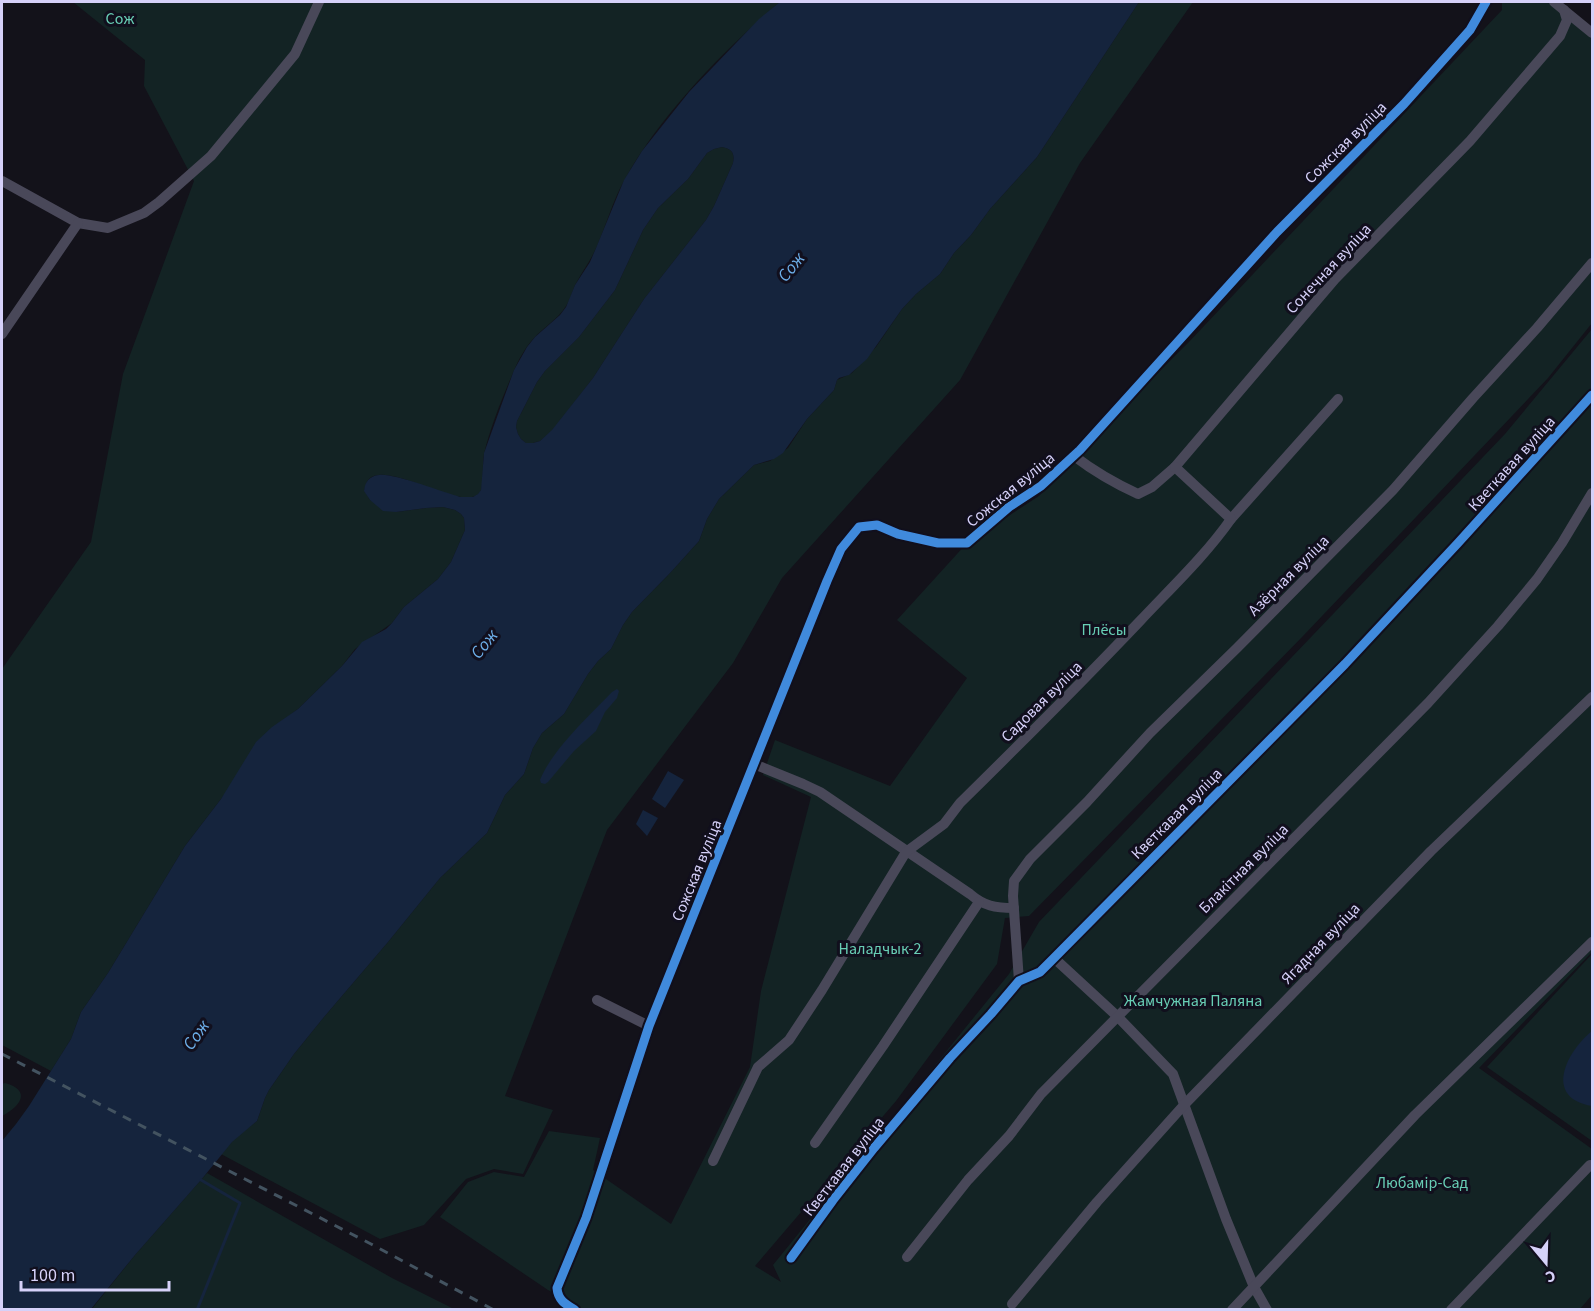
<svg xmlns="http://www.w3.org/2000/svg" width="1594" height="1311" font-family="'Source Sans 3',sans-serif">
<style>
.green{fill:#132324}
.water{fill:#15243d;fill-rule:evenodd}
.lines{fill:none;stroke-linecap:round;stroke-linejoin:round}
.stream{stroke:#15243d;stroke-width:3}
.minor{stroke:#494859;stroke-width:10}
.rail{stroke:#435360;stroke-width:3;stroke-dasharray:9 8;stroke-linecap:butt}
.cycleway-casing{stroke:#110f1d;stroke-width:13}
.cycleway{stroke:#408adc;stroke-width:9}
.labels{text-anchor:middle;stroke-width:6;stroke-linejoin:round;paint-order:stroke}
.park-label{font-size:16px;fill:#68ceb5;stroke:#110f1d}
.street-label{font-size:16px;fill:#d6d1f9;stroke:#110f1d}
.water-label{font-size:18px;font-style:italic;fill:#6dafea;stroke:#110f1d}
</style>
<rect width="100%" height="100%" fill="#13121a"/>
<g class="green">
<path d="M73,2H780C725,49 660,115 625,179C613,200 607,223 597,246C591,260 582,272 575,285C572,292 570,300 566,306C558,319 544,327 534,338C525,348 518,360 513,373C502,398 490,428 484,454C482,464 484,482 481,490C470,517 391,461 370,478C366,481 366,486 364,490L370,500L396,512L426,508L443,507L455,510L461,514L464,518L465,530L451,562L438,579L404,607L392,623L355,649L342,666L298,709L282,721L221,799L185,846L108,973L81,1012L71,1039L51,1071L2,1045V669L91,542L123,374L194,181L144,86L145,60Z"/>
<polygon points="1139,2 1193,2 1080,163 960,380 782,578 733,663 607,830 505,1096 553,1110 523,1174 494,1169 466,1179 424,1225 380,1239 221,1154 236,1137 257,1121 265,1098 269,1090 294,1054 324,1017 388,942 440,878 487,833 505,795 524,774 533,748 542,733 564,714 588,674 598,661 611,649 623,625 632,612 671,572 699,541 707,519 719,499 754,465 770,461 788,448 807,419 834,390 837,380 852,373 876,347 902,309 916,294 940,274 954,253 971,235 990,209 1037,157"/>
<polygon points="1502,2 1556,2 1592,30 1592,323 1548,378 1304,635 1029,916 1005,918 997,964 896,1101 755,1266 781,1282 773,1265 1009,974 1039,922 1505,434 1592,329 1592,952 1479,1068 1592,1149 1592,1295 1580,1309 581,1309 548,1290 440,1217 468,1182 494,1172 524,1177 549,1131 600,1138 593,1170 671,1224 750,1067 761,991 811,797 763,775 775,740 890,786 967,678 897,620 967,543 1039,496 1074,456 1188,343 1502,10"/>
<path d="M722,147C732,149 735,153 733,163L714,206L706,220L644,299L593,378L552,431L540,441L533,443H526L521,439L518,434L516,427L517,421L537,382L545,371L579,337L615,290L643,230L658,208L688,179L707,153L714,149Z"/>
<polygon points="1592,954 1592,1141 1487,1067"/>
<path d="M5,1083C33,1091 19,1107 2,1116V1084Z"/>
<polygon points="207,1173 392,1278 454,1309 91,1310 135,1255"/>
</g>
<g class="water">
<path d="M780,2H1139L1037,157L990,209L971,235L954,253L940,274L916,294L902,309L867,359L849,375L839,378L837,380L834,390L807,419L783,453L774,459L754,465L719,499L707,519L699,541L671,572L632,612L623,625L611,649L598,661L588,674L564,714L542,733L533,748L524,774L505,795L487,833L440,878L388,942L324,1017L294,1054L269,1090L265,1098L257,1121L232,1142L201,1180L135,1255L91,1309H2V1141L16,1124L29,1106L71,1039L81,1012L108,973L185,846L221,799L256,742L272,727L298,709L342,666L362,642L386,629L392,623L404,607L438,579L451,562L465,530L464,518L461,514L455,510L443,507L426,508L396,512L383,511L370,500L364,491C365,482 369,476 379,475C394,473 442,492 460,497H473L478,494L481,490L484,453L514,370L527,347L535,337L560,315L566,307L575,285L590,262L596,248L624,180L642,151L689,92L759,19ZM722,147C732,149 735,153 733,163L714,206L706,220L644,299L593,378L552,430L540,441L533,443H526L521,439L518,434L516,427L517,421L537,382L545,371L579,337L615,290L643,230L658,208L688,179L707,153L714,149Z"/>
<path d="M617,689L619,691L617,698L605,712L596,731L574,751L548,782L545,784L541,783L540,780C552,750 589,716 612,692Z"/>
<polygon points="668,771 684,780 665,808 652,799"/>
<polygon points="643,810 658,818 647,836 636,824"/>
<path d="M1592,1031V1106C1543,1098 1566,1052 1592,1031Z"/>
</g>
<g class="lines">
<polyline class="stream" points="197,1310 240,1203 201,1180"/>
<g class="minor">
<polyline points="1554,2 1592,33"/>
<polyline points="2,181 78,223 108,228 144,213 159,202 211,156 295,54 319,2"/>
<polyline points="2,334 78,223"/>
<path d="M1074,456C1095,472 1114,483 1138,494L1152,487L1175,467L1335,279L1470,141L1560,36L1567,20L1564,10"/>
<polyline points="1231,519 1338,399"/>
<path d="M754,764L803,784L820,792L970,894C984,906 995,908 1014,908"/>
<polyline points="1054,958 1118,1017 1173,1074 1226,1219 1254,1287 1267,1310"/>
<polyline points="1019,981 1013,896 1014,881 1030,859 1087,802 1150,733 1237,648 1393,490 1473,398 1537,328 1592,263"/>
<polyline points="597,1000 649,1026"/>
<polyline points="815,1143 883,1046 979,902"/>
<path d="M713,1161L758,1067L789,1040L822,990L906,852L944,824L960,803C1021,743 1081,683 1140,621C1169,590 1206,555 1231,519L1175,467"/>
<polyline points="907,1257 968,1180 1009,1136 1041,1094 1428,703 1498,626 1537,579 1562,543 1592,493"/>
<polyline points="791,1258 833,1200 874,1148 950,1058 991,1014 1019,981 1040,972 1054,958 1345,664 1458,543 1592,395"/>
<polyline points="1012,1304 1097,1202 1184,1105 1431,851 1592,697"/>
<path d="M575,1310C565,1304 558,1300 557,1288L586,1218L649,1026L827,581L841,549L859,527L877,525L898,534L938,543H967L1009,507L1041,486L1080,450L1277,232L1404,104L1470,30L1486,2"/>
<polyline points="1232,1310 1415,1115 1592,942"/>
<polyline points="1451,1310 1590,1165"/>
</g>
<polyline class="rail" points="2,1054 371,1244 494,1310"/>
<g class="cycleway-casing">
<g id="cycleway">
<polyline points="791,1258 833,1200 874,1148 950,1058 991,1014 1019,981 1040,972 1054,958 1345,664 1458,543 1592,395"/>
<path d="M575,1310C565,1304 558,1300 557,1288L586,1218L649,1026L827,581L841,549L859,527L877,525L898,534L938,543H967L1009,507L1041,486L1080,450L1277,232L1404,104L1470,30L1486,2"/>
</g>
</g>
<use href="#cycleway" class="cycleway"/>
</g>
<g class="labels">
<g class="park-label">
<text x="120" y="24">Сож</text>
<text x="1104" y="635">Плёсы</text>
<text x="880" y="954">Наладчык-2</text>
<text x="1193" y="1006">Жамчужная Паляна</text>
<text x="1422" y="1188">Любамір-Сад</text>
</g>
<g class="street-label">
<text transform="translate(1345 142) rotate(-45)" y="6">Сожская вуліца</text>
<text transform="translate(1328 268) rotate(-47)" y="6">Сонечная вуліца</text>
<text transform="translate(1511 463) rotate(-48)" y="6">Кветкавая вуліца</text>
<text transform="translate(1010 489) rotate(-39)" y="6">Сожская вуліца</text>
<text transform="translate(1288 575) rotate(-45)" y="6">Азёрная вуліца</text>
<text transform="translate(1041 701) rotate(-45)" y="6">Садовая вуліца</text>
<text transform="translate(1176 813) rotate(-45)" y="6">Кветкавая вуліца</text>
<text transform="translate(1243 868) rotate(-45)" y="6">Блакітная вуліца</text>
<text transform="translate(696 870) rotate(-68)" y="6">Сожская вуліца</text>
<text transform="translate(1320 943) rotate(-46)" y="6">Ягадная вуліца</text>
<text transform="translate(843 1166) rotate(-52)" y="6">Кветкавая вуліца</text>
</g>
<g class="water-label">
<text transform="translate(791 267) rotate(-51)" y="6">Сож</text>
<text transform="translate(484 644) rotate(-51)" y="6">Сож</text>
<text transform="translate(196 1035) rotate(-54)" y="6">Сож</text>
</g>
</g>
<rect width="1594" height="1311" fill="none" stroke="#d6d1f9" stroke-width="6"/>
<g transform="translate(1546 1263) rotate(161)" stroke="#110f1d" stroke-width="4.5" paint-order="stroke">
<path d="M0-4.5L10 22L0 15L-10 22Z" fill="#d6d1f9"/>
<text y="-9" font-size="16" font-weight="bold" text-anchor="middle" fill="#d6d1f9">С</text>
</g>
<path d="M21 1281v9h148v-9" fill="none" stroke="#d6d1f9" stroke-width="3"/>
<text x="30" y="1281" font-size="18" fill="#d6d1f9" stroke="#110f1d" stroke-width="4.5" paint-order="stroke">100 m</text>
</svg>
